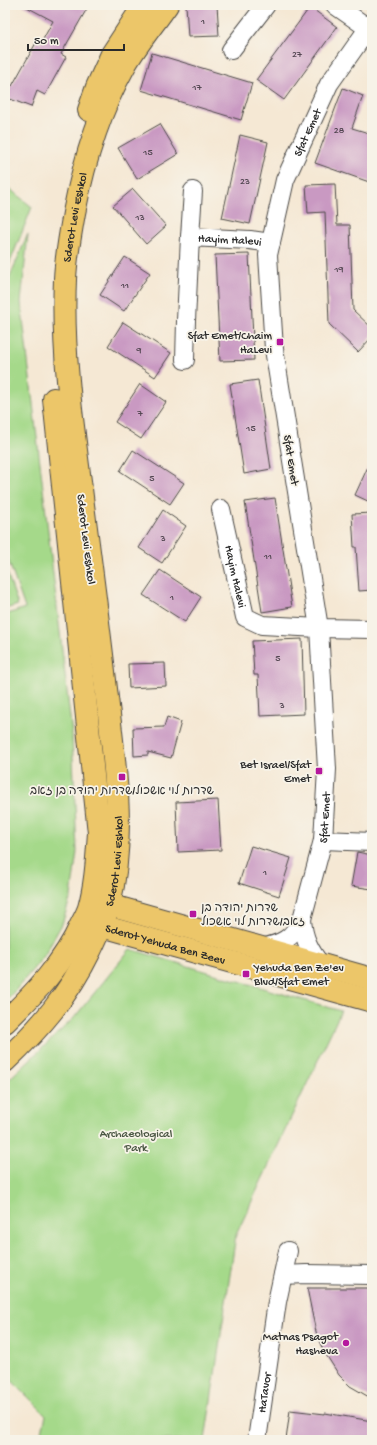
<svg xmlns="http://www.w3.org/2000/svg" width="377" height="1445" font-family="'Gochi Hand','Playpen Sans Hebrew',sans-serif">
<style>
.green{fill:#a5d98a;stroke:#68825a}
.building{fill:#c999c2}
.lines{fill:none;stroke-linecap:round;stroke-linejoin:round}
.minor-casing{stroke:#494744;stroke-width:20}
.major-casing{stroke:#494744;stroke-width:24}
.minor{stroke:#fff;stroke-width:18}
.major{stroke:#ecc669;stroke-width:22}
.poi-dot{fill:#b5179e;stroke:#f7f3e8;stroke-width:1.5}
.labels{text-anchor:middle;stroke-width:3.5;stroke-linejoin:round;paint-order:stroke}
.number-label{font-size:10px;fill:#524651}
.street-label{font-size:12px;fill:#2b2b2b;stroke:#f7f3e8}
.poi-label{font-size:12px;fill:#2b2b2b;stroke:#f7f3e8;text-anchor:end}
.park-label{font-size:12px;fill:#4a5643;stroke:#f7f3e8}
</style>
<rect width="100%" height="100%" fill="#f7f3e8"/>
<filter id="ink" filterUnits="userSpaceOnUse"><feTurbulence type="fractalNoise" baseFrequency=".025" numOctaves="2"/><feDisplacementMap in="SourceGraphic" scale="8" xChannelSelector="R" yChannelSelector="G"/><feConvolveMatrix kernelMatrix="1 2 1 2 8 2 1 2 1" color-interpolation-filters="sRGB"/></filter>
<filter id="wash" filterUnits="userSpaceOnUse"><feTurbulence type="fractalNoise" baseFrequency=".012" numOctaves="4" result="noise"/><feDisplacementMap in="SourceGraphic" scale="16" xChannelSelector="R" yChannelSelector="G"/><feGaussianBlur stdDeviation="0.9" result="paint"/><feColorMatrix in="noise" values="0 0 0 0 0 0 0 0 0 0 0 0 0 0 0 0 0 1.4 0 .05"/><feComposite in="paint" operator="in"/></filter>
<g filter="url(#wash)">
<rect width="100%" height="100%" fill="#f5e8d4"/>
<g class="green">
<polygon points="5,185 32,207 5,275"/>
<polygon points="28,234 21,302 72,734 77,851 71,896 62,924 44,956 14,992 5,1001 5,615 25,608 5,551 5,288"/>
<polygon points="5,567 18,605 5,609"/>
<polygon points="130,949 341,1011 236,1235 205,1440 40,1440 46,1415 5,1374 5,1083 74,1018"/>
</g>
<g id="blocks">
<g class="building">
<polygon points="23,5 89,5 61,54 66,57 45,95 37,91 31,107 5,97 5,83 12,86 37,41 41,43 53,21"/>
<polygon points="186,5 217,5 219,36 188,37"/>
<polygon points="310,7 337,27 284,100 256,80"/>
<polygon points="152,53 252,83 241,120 141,90"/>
<polygon points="343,88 363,96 352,128 372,134 372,183 315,163"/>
<polygon points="160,124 178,154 137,179 118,148"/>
<polygon points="240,135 268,142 250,224 222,218"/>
<polygon points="335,184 337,225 350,225 353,310 372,328 372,337 358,352 329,324 325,212 308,213 306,185"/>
<polygon points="133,189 166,226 146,244 113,206"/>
<polygon points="249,254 254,360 220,361 215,255"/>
<polygon points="125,257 150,273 124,311 100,295"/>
<polygon points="123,322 171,353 155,377 108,346"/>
<polygon points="258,380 271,469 244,474 230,384"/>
<polygon points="140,384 166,402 141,439 115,422"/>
<polygon points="133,450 184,483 170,504 120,471"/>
<polygon points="372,458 372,503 355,495"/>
<polygon points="275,498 292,607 262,612 245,502"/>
<polygon points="163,510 186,526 162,563 139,548"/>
<polygon points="372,513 372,590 359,591 356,547 354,547 352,514"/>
<polygon points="160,570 201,597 185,622 143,595"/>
<polygon points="302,639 304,714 260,716 258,675 254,675 252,641"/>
<polygon points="165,663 166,686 129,688 128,664"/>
<polygon points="167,717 181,722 171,758 148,752 148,755 134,756 133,728 164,727"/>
<polygon points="218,800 221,850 178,852 176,802"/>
<polygon points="251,846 291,858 279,896 239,883"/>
<polygon points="357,852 372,855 372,889 351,886"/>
<polygon points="307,1288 372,1288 372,1389 369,1397 350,1386 339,1375 323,1350 317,1336 313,1318"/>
<polygon points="290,1410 325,1414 325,1413 372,1421 372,1440 286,1440"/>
</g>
</g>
</g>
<g filter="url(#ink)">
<use href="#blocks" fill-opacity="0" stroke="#494744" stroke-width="1"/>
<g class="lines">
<g class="minor-casing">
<g id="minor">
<polyline points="335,5 368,28"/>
<polyline points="231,50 266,5"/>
<polyline points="190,237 193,191"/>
<path id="s1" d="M185,360L186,321L190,237L250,240L271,243"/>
<path id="s2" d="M221,509L245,617L262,625L319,628L372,629"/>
<polyline points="323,840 372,842"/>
<path d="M302,919C303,938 310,951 321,965"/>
<path id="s3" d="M261,948C281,944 293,939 302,919L323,840L327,769L319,628L274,349L268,255L285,180L329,84L372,23"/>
<polyline points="283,1275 306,1274 372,1275"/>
<path id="s4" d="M257,1440L277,1302L288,1251"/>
</g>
</g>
<g class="major-casing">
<g id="major">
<polyline points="89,110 97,87 112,54 144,5"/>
<polyline points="94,908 109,905 372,979"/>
<path id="s5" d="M93,914L102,926L372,1001"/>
<path d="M5,1022C35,993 64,963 81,925C84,919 87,914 89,908C96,883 97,858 99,833L54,399"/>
<path id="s6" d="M5,1061C41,1027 68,996 90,951C97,936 105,920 109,904C126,837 115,765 107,698C99,625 89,553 80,481C71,414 62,347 65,279C66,257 70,235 74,213C84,161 99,111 125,65C137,44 153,25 167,5"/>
</g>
</g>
<use href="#minor" class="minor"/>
<use href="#major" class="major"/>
</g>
</g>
<g class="poi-dot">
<rect x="276" y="338" width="8" height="8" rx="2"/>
<rect x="315" y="767" width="8" height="8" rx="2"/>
<rect x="118" y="773" width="8" height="8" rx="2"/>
<rect x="189" y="910" width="8" height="8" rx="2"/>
<rect x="242" y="970" width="8" height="8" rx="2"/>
<circle cx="346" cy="1343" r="4"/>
</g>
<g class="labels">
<g class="number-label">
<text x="203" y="24">1</text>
<text x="297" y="57">27</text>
<text x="197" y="90">17</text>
<text x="339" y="133">28</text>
<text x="148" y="155">15</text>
<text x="245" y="184">23</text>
<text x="140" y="220">13</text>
<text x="339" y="272">19</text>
<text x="125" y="288">11</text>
<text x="139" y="353">9</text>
<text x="140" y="416">7</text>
<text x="251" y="431">15</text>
<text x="152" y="481">5</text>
<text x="163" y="541">3</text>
<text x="268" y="559">11</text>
<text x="172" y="600">1</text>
<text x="278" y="661">5</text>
<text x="282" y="708">3</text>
<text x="265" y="875">1</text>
</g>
<g class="street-label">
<text dy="4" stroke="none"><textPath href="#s3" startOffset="853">Sfat Emet</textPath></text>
<text dy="4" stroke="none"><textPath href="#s6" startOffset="882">Sderot Levi Eshkol</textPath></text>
<text dy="4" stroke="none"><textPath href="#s1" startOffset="163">Hayim Halevi</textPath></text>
<text transform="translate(292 460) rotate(81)" y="4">Sfat Emet</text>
<text transform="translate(87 539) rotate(83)" y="4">Sderot Levi Eshkol</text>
<text dy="4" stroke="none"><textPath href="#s2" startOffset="69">Hayim Halevi</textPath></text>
<text dy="4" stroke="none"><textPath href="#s3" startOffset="157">Sfat Emet</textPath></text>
<text dy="4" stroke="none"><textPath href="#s6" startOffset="234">Sderot Levi Eshkol</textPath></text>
<text dy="4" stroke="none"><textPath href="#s5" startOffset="81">Sderot Yehuda Ben Zeev</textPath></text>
<text dy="4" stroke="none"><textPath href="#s4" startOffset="48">HaTavor</textPath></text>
</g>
<g class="poi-label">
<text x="272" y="339">Sfat Emet/Chaim<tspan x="272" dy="14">HaLevi</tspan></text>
<text x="311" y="768">Bet Israel/Sfat<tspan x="311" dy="14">Emet</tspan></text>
<text x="122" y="794" text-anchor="middle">שדרות לוי אשכול/שדרות יהודה בן זאב</text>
<text x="201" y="911" text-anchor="start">שדרות יהודה בן<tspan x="201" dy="14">זאב/שדרות לוי אשכול</tspan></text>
<text x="254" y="971" text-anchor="start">Yehuda Ben Ze'ev<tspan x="254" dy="14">Blvd/Sfat Emet</tspan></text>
<text x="338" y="1340">Matnas Psagot<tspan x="338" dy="14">Hasheva</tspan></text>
</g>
<g class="park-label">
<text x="136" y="1137">Archaeological<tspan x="136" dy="14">Park</tspan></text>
</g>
</g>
<rect width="377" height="1445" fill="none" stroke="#f7f3e8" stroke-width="20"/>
<path d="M28 44v6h96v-6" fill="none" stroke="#2b2b2b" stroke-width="2"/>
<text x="34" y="44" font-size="12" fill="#2b2b2b" stroke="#f7f3e8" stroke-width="3" paint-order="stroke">50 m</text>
</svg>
